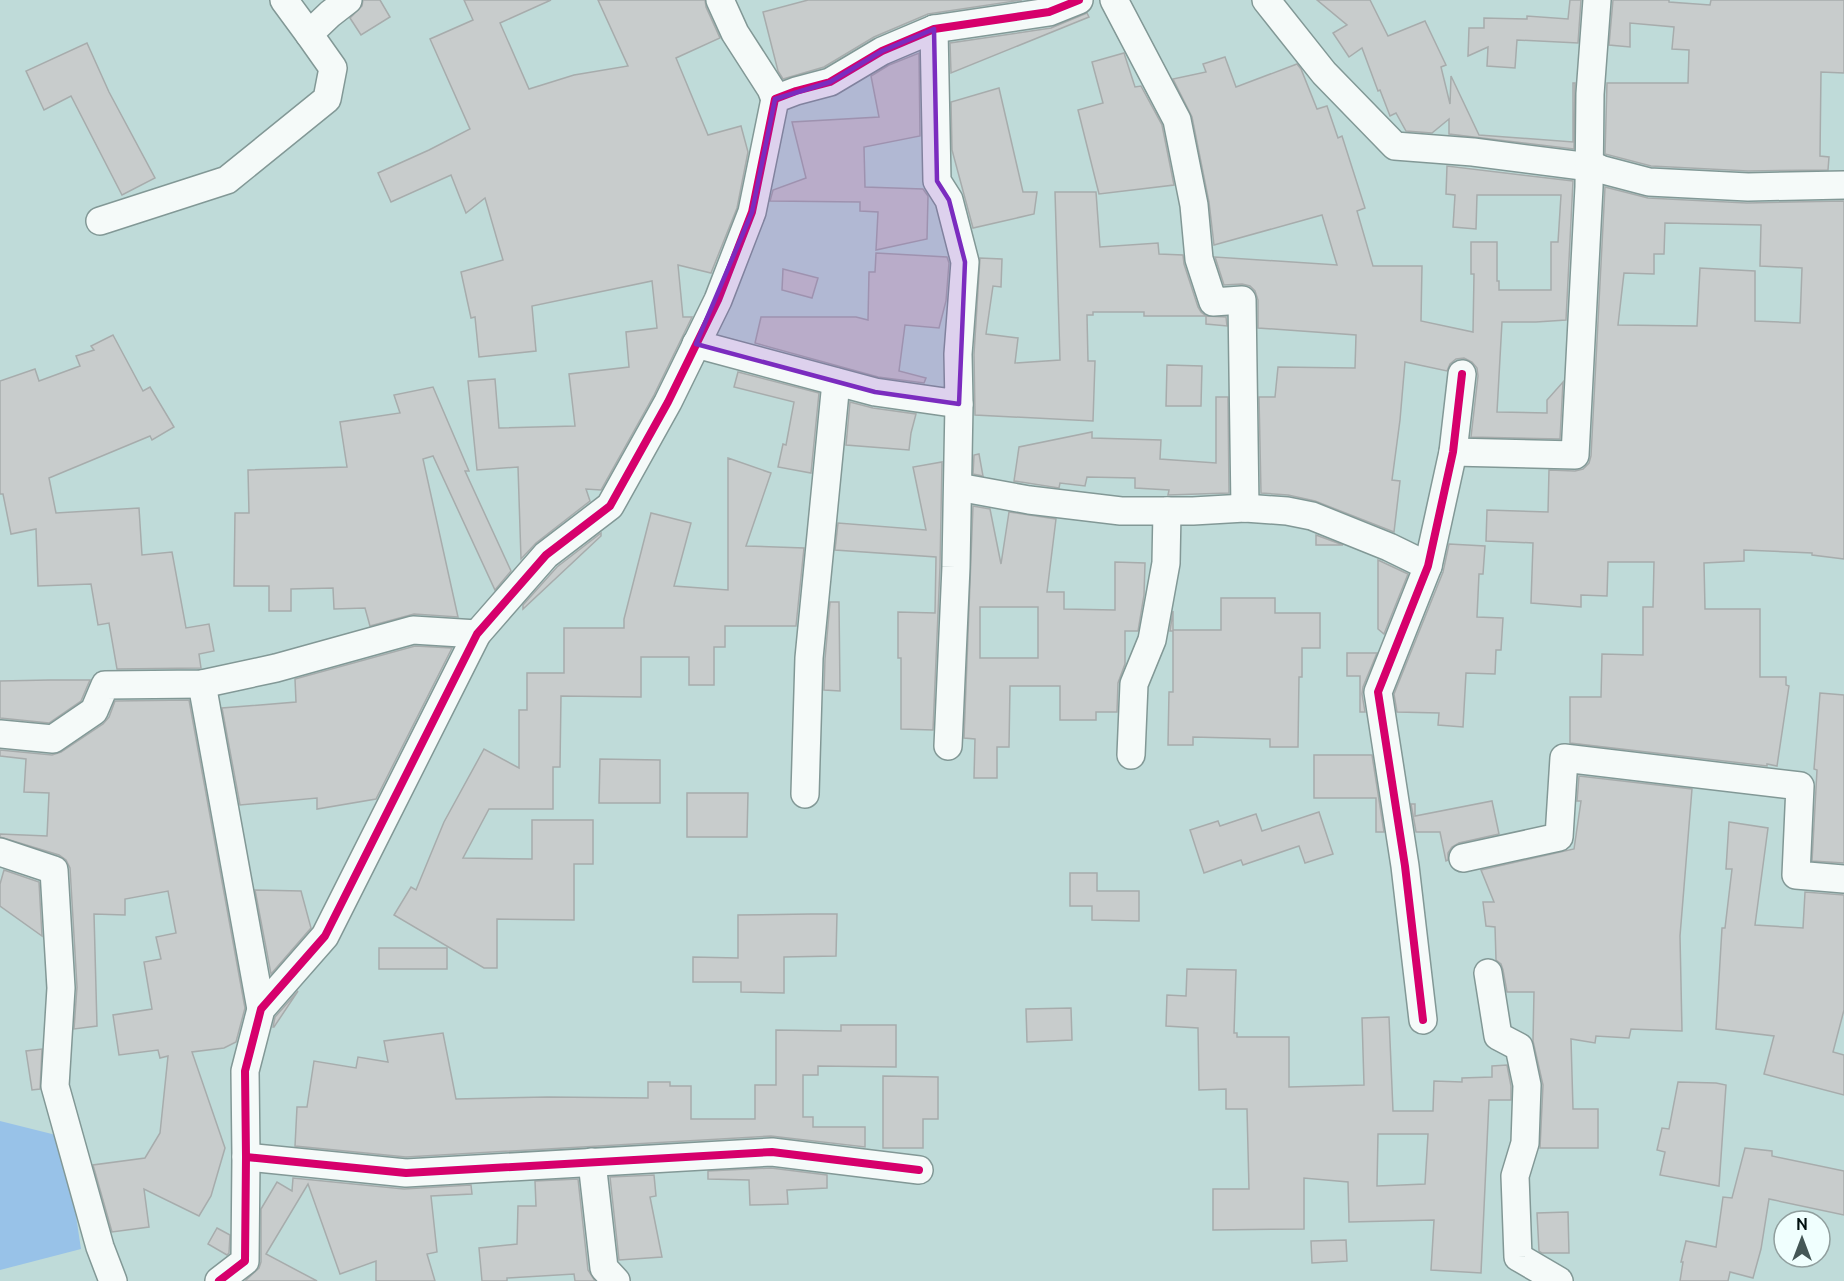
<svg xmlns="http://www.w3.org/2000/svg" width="1844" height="1281" font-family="Ubuntu,sans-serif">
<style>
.water{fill:#98c2e8}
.building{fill:#c8cccc;stroke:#a7acac;stroke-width:1.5;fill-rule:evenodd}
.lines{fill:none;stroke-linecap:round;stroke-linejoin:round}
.minor-casing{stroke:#829896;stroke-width:30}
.minor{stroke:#f5faf9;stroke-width:27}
.cycleway-casing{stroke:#f0fffe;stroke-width:11}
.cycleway{stroke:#d6006c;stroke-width:8}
.marked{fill:#7b2cbf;fill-opacity:0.2;stroke:#7b2cbf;stroke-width:4.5;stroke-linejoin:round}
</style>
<rect width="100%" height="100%" fill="#bfdbd9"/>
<polygon class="water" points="0,1121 64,1137 81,1249 0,1270"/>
<g class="building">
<polygon points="363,0 380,0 390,17 361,35 350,18 362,6"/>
<polygon points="464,0 551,0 500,23 529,89 574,75 628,66 598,0 705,0 706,7 720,38 676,58 708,135 741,126 748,152 737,208 711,273 678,265 683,317 692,317 654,395 601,490 586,489 590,501 536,543 521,559 518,467 477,470 468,381 495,379 499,428 575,426 569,374 629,367 626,332 657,328 652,281 532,306 536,351 479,357 475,317 471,318 461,272 503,260 485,198 466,213 451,175 391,202 378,173 429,150 470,129 430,39 473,20"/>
<polygon points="808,0 1022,0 928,14 874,37 824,67 783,79 778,71 763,12"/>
<polygon points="1317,0 1370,0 1388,36 1425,21 1446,65 1441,67 1450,104 1451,76 1479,135 1573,142 1573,83 1575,83 1574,149 1449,134 1449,119 1432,133 1406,131 1396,113 1390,116 1380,90 1378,91 1362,48 1349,57 1333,33 1347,25"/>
<polygon points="1570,0 1581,0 1578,43 1517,40 1515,68 1487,66 1488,47 1468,56 1469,28 1484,28 1484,18 1527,19 1527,16 1568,19"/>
<polygon points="1613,0 1669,0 1669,2 1710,5 1711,0 1844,0 1844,73 1821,72 1820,156 1829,157 1828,170 1748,171 1651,166 1605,154 1607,83 1688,83 1689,50 1672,49 1674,27 1630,23 1630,47 1609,45"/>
<polygon points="1087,13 1089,17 951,73 950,43 1051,28"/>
<polygon points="87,43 109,92 155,178 122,195 71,96 44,110 26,71"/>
<polygon points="919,53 920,136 864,147 865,187 923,189 928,196 927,239 876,250 878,212 860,211 860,202 770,201 773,190 806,178 792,122 879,117 871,76 889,65"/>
<polygon points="1124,53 1135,87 1141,86 1162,125 1174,185 1099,194 1078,110 1103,103 1092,62"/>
<polygon points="1225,57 1236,87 1297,64 1301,69 1317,109 1327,106 1338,138 1342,136 1365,208 1357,211 1373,266 1422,266 1421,321 1473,332 1474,274 1471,274 1471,242 1497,242 1497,281 1499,281 1499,290 1551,290 1551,242 1558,242 1561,195 1477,195 1476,229 1453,227 1455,195 1446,194 1447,166 1573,181 1566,320 1536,322 1502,322 1497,412 1547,413 1547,400 1563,382 1560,439 1471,437 1478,376 1477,368 1472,362 1464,358 1456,359 1450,364 1447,371 1405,362 1400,420 1392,480 1400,481 1394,532 1315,501 1288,495 1261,493 1259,397 1275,397 1278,367 1355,368 1356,335 1258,328 1258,300 1255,291 1250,286 1242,284 1224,285 1215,257 1337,265 1322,215 1214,245 1209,202 1192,117 1173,79 1206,72 1203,64"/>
<polygon points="999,88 1023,192 1037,192 1034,214 973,228 952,150 951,102"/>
<path d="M1605,187L1648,198L1747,203L1844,201V559L1812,555V553L1744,550V561L1704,563L1705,609H1760V677H1786V685L1789,686L1777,766L1767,764V766L1570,743V697H1601L1602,654L1643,655V607H1653L1654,562H1608L1607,596L1581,595V607L1531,603L1533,543L1486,541L1487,510L1548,512L1549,470L1575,471L1583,469L1589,463L1591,456ZM1665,223L1761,225L1760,266L1802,268L1800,323L1755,321V271L1700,268L1697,326L1618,325L1624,273L1654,274V254H1664Z"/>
<polygon points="1055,192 1096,192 1100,247 1158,243 1159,254 1183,255 1184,264 1198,307 1201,312 1206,316 1144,316 1144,312 1093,312 1093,315 1087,315 1088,361 1095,361 1093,421 975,415 974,354 980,258 1002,259 1001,287 993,286 986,334 1018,338 1015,363 1060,360"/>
<polygon points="876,253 947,257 949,263 946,301 939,328 905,325 899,371 926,378 924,383 878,377 755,343 761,317 856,317 868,320 869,272 875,272"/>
<polygon points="783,269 818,278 812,298 782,290"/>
<polygon points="1206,316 1226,317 1227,326 1206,324"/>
<polygon points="113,335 143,391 150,387 174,427 152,440 150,436 49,478 56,513 139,508 142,555 172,552 186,628 209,624 214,651 199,654 201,668 117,669 109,623 98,625 91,584 38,586 36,529 11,534 3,494 0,494 0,381 35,369 39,381 80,366 76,356 94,350 91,346"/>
<polygon points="1167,365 1202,366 1201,406 1166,406"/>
<polygon points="738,372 819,393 811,473 778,467 783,444 786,445 794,402 734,387"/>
<polygon points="433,387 469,471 465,471 511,571 495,590 433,456 423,459 458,617 414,614 370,626 365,608 334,609 333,588 291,589 291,611 269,611 269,586 234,586 235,513 249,513 248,470 347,467 340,422 400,413 394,395"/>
<polygon points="1216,397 1228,397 1229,493 1168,495 1169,490 1135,488 1135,478 1087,477 1085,486 1060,483 1059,488 1014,481 1019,447 1092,432 1092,438 1161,440 1160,459 1216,463"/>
<polygon points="850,402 873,408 916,414 911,433 909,450 846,445"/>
<polygon points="979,454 983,476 973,474 974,455"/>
<polygon points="728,458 771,473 746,546 804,548 796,626 725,626 725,647 714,647 714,685 689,685 689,657 641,657 641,697 561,696 560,767 553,767 553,809 489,809 463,858 532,859 532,820 593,820 593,864 574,864 574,920 497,919 497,968 484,968 394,915 411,887 416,890 444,822 484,749 519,768 519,710 527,710 527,673 564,673 564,628 624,628 624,619 651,513 691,523 674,586 728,590"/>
<polygon points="942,462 940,567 933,730 901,729 901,658 898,658 898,612 935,613 936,557 835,550 838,523 926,530 913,467"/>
<path d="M973,506L990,509L1001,564L1009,512L1056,519L1047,592H1064V609L1115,610V562L1145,563L1144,595L1138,631H1125V664L1118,683L1117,712H1096V720H1060V686H1010L1009,747H997V778H974L975,739L964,738ZM980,607H1038V658H980Z"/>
<polygon points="601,533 601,536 523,609 523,605 557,567"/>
<polygon points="1316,535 1343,545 1316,545"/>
<polygon points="1449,544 1485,546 1483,574 1479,574 1477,617 1503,618 1501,650 1496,650 1495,674 1466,673 1463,727 1438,725 1439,713 1397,712 1394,694 1443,572"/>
<polygon points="1378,560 1408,574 1384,634 1378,629"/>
<polygon points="1221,598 1275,598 1275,613 1320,613 1320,648 1302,648 1302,677 1299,677 1298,747 1270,747 1270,739 1193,737 1193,745 1168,745 1169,692 1173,692 1173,631 1170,631 1173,611 1173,630 1221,630"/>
<polygon points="830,602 839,602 840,691 824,690 825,659"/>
<polygon points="415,646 452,648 376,799 317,809 317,798 240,805 222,708 296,702 295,679"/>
<polygon points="1347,653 1377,653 1363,687 1362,694 1365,712 1360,712 1360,676 1347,676"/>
<polygon points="49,680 90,680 81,701 49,723 0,718 0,681"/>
<polygon points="1820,693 1844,695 1844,863 1812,861 1817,770 1814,769"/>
<polygon points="189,700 245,1008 236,1042 224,1048 192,1052 225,1148 211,1196 199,1216 144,1189 149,1227 112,1232 93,1165 145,1158 160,1133 168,1056 160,1058 158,1050 119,1055 113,1015 152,1009 144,962 161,959 156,937 176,933 168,891 125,899 125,915 94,914 97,1026 74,1029 77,987 70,868 66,860 59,855 0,837 0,834 47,836 49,793 24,792 26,759 0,756 0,750 52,755 61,752 103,724 109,717 115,701"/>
<polygon points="1314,755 1372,755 1384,832 1376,832 1376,798 1314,798"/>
<polygon points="600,759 660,760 660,803 599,803"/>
<polygon points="1579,776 1692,789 1680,936 1682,1031 1631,1029 1629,1038 1596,1036 1595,1043 1571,1039 1573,1109 1598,1109 1598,1148 1540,1148 1543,1085 1533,1041 1534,992 1507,992 1503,970 1501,964 1496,960 1495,927 1486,926 1483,902 1494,902 1481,870 1574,849 1581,801 1577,801"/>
<polygon points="687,793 748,793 747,837 687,837"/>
<polygon points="1492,801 1499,834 1459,843 1452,847 1448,853 1448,860 1446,861 1440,832 1416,832 1411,804 1415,804 1415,816"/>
<polygon points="1319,812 1333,854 1305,863 1299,846 1243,865 1241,860 1204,873 1190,830 1218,821 1220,826 1256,814 1262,831"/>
<polygon points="1729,822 1768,828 1755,925 1803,928 1805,892 1844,895 1844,1010 1833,1052 1844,1055 1844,1095 1764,1074 1774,1036 1716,1029 1722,928 1725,928 1732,869 1726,869"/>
<polygon points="4,870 39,882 42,936 0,906 0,884"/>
<polygon points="1070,873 1097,873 1097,891 1139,891 1139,921 1092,920 1092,906 1070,906"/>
<polygon points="255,890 301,891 311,928 271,974"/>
<polygon points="810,914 837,914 836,956 784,957 784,993 741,992 741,982 693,982 693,957 738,958 738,915"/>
<rect x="379" y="948" width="68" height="21"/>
<path d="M1187,969L1236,970L1234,1033H1237V1037H1289V1087L1364,1085L1362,1018L1389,1017L1393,1111H1433L1434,1081L1462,1082V1078L1492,1077V1066L1507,1065L1511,1086V1100H1489L1481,1273L1431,1270L1434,1220L1349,1222L1348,1182L1304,1178V1229L1213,1230V1189H1249L1247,1109H1226V1089L1199,1090L1198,1028L1166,1026L1167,995L1186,996ZM1378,1134H1428L1425,1184L1377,1186Z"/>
<polygon points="298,991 274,1027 273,1027 275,1017"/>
<polygon points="1071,1008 1072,1040 1027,1042 1026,1009"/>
<polygon points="841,1025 896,1025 896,1067 818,1066 818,1075 803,1075 803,1117 813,1117 813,1127 865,1127 865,1147 771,1136 406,1157 295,1146 297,1107 307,1107 314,1061 356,1068 358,1057 388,1062 384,1041 443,1033 456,1099 548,1097 648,1098 648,1082 670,1082 670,1086 691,1086 691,1119 755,1119 755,1085 776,1085 776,1030 841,1031"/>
<polygon points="42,1049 40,1089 32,1090 26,1051"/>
<polygon points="883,1076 938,1077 938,1119 923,1119 923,1148 883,1148"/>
<polygon points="1678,1082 1716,1083 1726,1085 1719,1186 1660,1175 1665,1152 1657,1150 1662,1128 1669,1129"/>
<polygon points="1745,1148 1772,1151 1772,1156 1844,1171 1844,1215 1769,1199 1761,1249 1753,1278 1730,1272 1728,1281 1680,1281 1683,1262 1681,1262 1686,1241 1716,1247 1723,1197 1732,1198"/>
<polygon points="771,1168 827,1175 827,1188 787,1190 788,1204 750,1205 749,1180 708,1179 708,1171"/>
<polygon points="654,1175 656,1196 650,1197 662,1257 619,1260 610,1177"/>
<polygon points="293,1178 404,1189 471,1185 472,1194 431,1196 437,1252 427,1254 435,1281 376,1281 376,1261 340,1274 308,1184 266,1254 317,1281 245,1281 259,1268 261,1262 261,1209 277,1182 292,1191"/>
<polygon points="578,1179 588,1270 595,1281 575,1281 574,1274 507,1278 507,1281 482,1281 479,1248 517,1244 518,1206 536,1206 535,1181"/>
<polygon points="1568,1212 1569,1253 1542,1253 1539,1251 1537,1213"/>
<polygon points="217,1228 230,1235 229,1253 227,1255 208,1244"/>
<polygon points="1346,1240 1347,1261 1312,1263 1311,1241"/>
</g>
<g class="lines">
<g class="minor-casing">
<g id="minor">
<polyline points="284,0 309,34"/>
<polyline points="720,0 735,33 771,89 775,99"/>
<polyline points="1114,0 1177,120 1194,205 1199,259 1213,302 1242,300 1245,508"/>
<polyline points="1266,0 1324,73 1395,146 1473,152 1598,168"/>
<polyline points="1588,166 1649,182 1748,187 1844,185"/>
<polyline points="100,221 227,180 327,99 333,68 309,34 330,14 348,0"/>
<polyline points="696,344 875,392 959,404 958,354 965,262 949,200 937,181 934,29"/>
<polyline points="1453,452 1575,455 1589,187 1590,94 1597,0"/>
<polyline points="958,487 1029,500 1121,511 1193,511 1245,508 1287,511 1312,516 1389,547 1428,566"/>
<polyline points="202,684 261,1009"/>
<polyline points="0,734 53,739 94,711 105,685 202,684 276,668 413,630 477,634"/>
<polyline points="948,746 956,567 959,404"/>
<polyline points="1131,755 1134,684 1152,640 1166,563 1167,511"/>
<polyline points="805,794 809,658 836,382"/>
<polyline points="0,852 54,870 61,988 55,1086 100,1247 113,1281"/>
<polyline points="1463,858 1559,837 1564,758 1800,786 1796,875 1844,879"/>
<polyline points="1488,973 1498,1036 1519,1047 1527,1085 1525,1143 1515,1176 1518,1257 1559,1281"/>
<polyline points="1423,1020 1405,866 1378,692 1428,566 1453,452 1462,374"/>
<polyline points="246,1157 406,1173 772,1152 919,1170"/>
<polyline points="592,1162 604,1268 616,1281"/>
<polyline points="219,1281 245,1261 246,1157 245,1071 261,1009 325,936 477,634 546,555 610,506 668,402 718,300 752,212 775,99 796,91 830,82 882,51 934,29 1049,12 1079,0"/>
</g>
</g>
<use href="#minor" class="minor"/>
<g class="cycleway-casing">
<g id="cycleway">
<polyline points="1423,1020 1405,866 1378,692 1428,566 1453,452 1462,374"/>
<polyline points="246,1157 406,1173 772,1152 919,1170"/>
<polyline points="219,1281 245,1261 246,1157 245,1071 261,1009 325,936 477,634 546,555 610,506 668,402 718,300 752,212 775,99 796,91 830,82 882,51 934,29 1049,12 1079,0"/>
</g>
</g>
<use href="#cycleway" class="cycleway"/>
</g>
<path class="marked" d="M934,29L937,181L949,200L965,262L959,404L875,392L696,344L752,212L775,99L830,82L882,51Z"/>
<g transform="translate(1802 1239)"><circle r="28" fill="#f0fffe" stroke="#909f9e" stroke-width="1.5"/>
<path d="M0-4.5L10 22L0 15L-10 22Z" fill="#445756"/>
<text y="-9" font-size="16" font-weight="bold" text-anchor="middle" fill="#01100f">N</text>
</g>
</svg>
